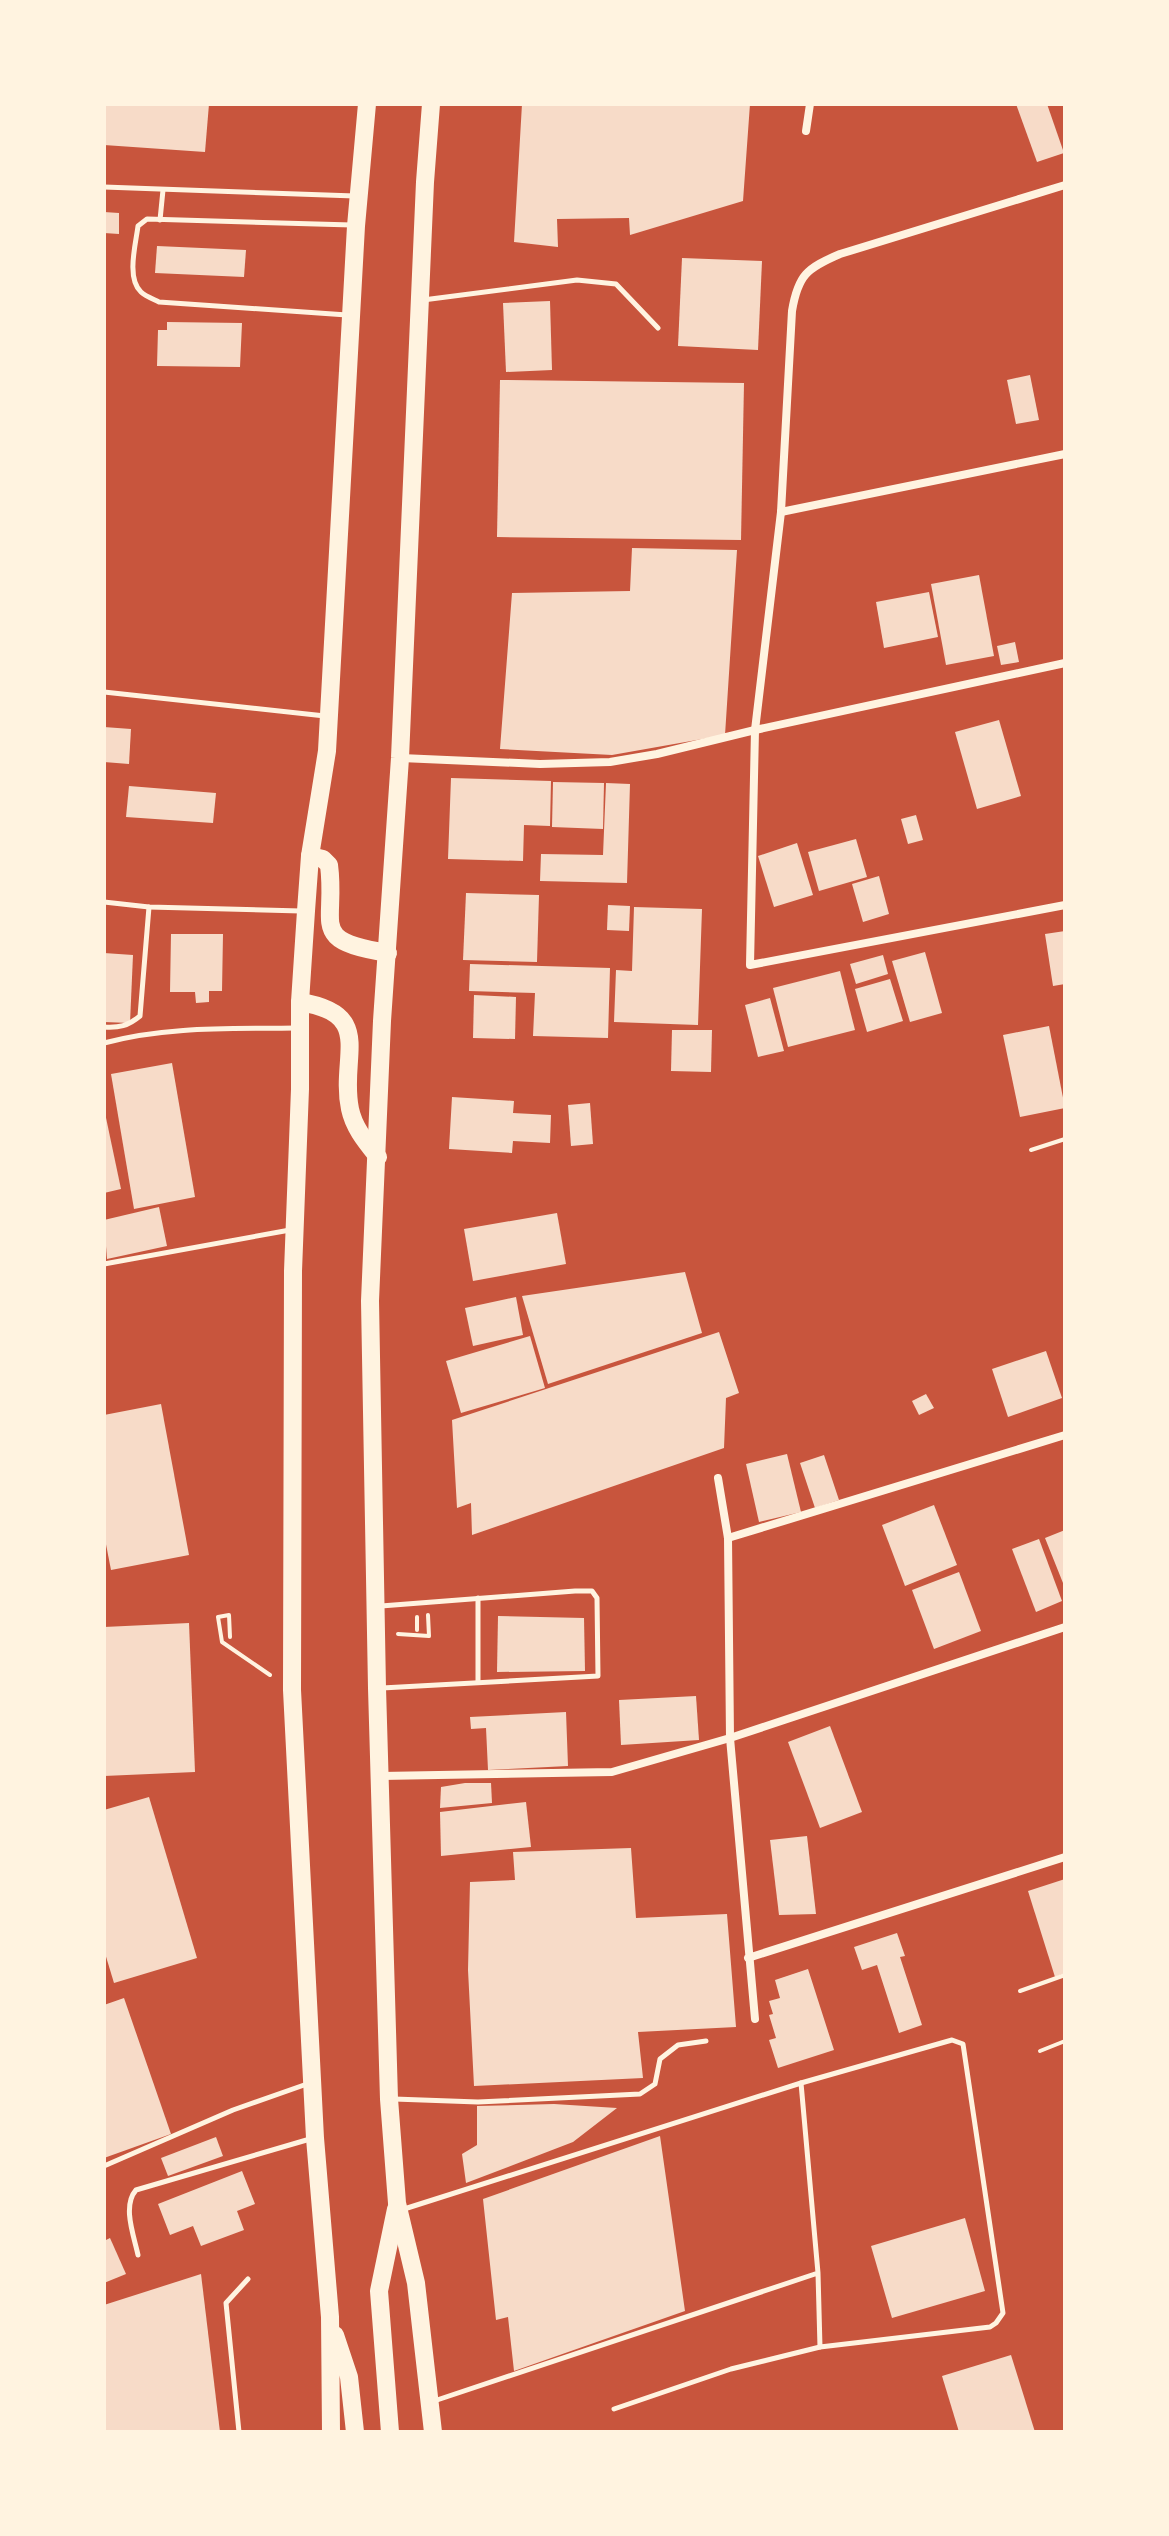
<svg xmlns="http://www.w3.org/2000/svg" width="1169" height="2536" font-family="Inter,sans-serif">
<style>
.building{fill:#f7dbc8}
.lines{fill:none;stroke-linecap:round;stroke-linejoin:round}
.path{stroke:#fff3e0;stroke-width:4}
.service{stroke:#fff3e0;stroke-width:5}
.minor{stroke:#fff3e0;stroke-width:8}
.trunk{stroke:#fff3e0;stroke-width:18}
</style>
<rect width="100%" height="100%" fill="#c8553d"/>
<g class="building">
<polygon points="104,104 209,104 205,152 104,145"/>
<polygon points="522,104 750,104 743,201 630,235 629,218 557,219 558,247 514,242"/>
<polygon points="1016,104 1047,104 1064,153 1037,162"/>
<polygon points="104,212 119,213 119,234 104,233"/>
<polygon points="157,246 246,250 244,277 155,273"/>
<polygon points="682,258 762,261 758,350 678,346"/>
<polygon points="550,301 552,370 506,372 503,303"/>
<polygon points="167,322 242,323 240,367 157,366 158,330 167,330"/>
<polygon points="1030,375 1039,420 1016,424 1007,380"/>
<polygon points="500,380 744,383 741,540 497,537"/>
<polygon points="632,548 737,550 725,735 612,755 500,749 512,593 630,591"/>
<polygon points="979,575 994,656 946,665 931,584"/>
<polygon points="929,592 938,637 884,648 876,602"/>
<polygon points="1015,642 1019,662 1001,665 997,646"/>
<polygon points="999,720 1021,796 977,809 955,732"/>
<polygon points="104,727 131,729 129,764 104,762"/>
<polygon points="451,778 551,781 550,826 524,825 523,861 448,859"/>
<polygon points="553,782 604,783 603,829 552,827"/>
<polygon points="606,783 630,784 627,883 540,881 541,854 603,855"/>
<polygon points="129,786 216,793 213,823 126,817"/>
<polygon points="916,815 923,840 908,844 901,819"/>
<polygon points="856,839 867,877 819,891 808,852"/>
<polygon points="797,843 813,895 774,907 758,856"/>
<polygon points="879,876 889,914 863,922 852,884"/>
<polygon points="466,893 539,895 537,962 463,960"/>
<polygon points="608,905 630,906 629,931 607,930"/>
<polygon points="634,907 702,909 698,1025 614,1022 616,970 632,971"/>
<polygon points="1065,931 1065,984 1053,986 1045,934"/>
<polygon points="171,934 223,934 222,991 209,991 209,1002 196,1003 195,992 170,992"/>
<polygon points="925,952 942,1013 910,1022 892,961"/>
<polygon points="104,953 133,955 130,1023 104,1022"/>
<polygon points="883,955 888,974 856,984 850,964"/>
<polygon points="470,964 610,968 608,1038 533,1036 535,993 469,991"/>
<polygon points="840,971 855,1030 788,1047 773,988"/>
<polygon points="890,979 903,1021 867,1032 855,989"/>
<polygon points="474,995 516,997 515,1039 473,1038"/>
<polygon points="770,998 784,1051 758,1057 745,1005"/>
<polygon points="1049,1026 1065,1108 1020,1117 1003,1035"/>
<polygon points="672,1030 712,1030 711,1072 671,1071"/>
<polygon points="172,1063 195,1197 134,1209 111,1074"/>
<polygon points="452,1097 514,1101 513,1113 551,1115 550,1143 513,1141 512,1153 449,1149"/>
<polygon points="590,1103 593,1144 571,1146 568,1105"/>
<polygon points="105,1113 121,1189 104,1193 104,1114"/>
<polygon points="159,1207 167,1246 107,1259 104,1220"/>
<polygon points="557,1213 566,1264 473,1281 464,1229"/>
<polygon points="685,1272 702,1333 548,1384 522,1296"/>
<polygon points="516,1297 523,1335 473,1346 465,1308"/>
<polygon points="719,1332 739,1393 726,1398 724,1448 472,1535 471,1503 457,1508 452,1420"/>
<polygon points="530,1336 545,1388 461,1413 446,1361"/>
<polygon points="1046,1351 1062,1398 1008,1417 992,1369"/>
<polygon points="926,1394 934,1408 919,1415 912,1401"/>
<polygon points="161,1404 189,1555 111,1570 104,1534 104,1415"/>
<polygon points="787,1454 801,1512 759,1522 746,1464"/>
<polygon points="824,1455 839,1500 815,1508 800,1463"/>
<polygon points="934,1505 957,1565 905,1586 882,1525"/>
<polygon points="1065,1530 1065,1588 1045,1538"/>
<polygon points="1039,1539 1062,1601 1036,1612 1012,1549"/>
<polygon points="959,1572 981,1631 934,1649 912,1590"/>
<polygon points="498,1616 584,1618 585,1671 497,1672"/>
<polygon points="189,1623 195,1772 104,1776 104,1627"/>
<polygon points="696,1696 699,1740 621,1745 619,1700"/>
<polygon points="566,1712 568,1766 488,1770 486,1728 471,1729 470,1717"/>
<polygon points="830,1726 862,1812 820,1828 788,1742"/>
<polygon points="465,1783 491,1783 492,1803 440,1808 441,1787"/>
<polygon points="149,1797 197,1958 114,1983 104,1950 104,1810"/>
<polygon points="526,1802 531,1847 441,1856 440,1812"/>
<polygon points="807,1836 816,1914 779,1915 770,1840"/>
<polygon points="631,1848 636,1918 727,1914 736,2027 638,2032 643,2078 474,2086 468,1970 470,1882 515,1880 513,1852"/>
<polygon points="1065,1879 1065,1973 1055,1977 1028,1891"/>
<polygon points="897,1933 905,1956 900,1957 922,2025 899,2033 877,1965 862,1970 854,1947"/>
<polygon points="808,1969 834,2050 778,2068 769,2040 776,2038 769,2015 773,2014 769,2001 780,1998 775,1980"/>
<polygon points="124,1998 171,2134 104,2158 104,2005"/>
<polygon points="554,2104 617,2108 573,2142 466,2183 462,2154 477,2145 477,2106"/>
<polygon points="660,2136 685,2311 514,2371 508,2317 496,2320 483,2199"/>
<polygon points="216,2137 223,2156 168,2176 161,2158"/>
<polygon points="242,2171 255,2204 237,2211 244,2230 201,2246 193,2226 170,2235 158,2204"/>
<polygon points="965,2218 985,2291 892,2318 871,2246"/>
<polygon points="110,2238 126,2274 104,2283 104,2241"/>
<polygon points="201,2274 220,2432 104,2432 104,2305"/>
<polygon points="1011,2355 1035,2432 959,2432 942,2376"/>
</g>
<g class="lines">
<g class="path">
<polyline points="1031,1150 1065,1139"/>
<polyline points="417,1630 417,1617"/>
<polyline points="398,1634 429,1636 428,1615"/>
<polyline points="230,1637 229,1615 218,1617 222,1642 270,1675"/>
<polyline points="1020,1991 1065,1975"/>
<polyline points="1040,2051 1065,2041"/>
</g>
<g class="service">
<polyline points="104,187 355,196"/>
<polyline points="160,220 163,190"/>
<polyline points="423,300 577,280 616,284 658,328"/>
<path d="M347,315L159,302C153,299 145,296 141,292C126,278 136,243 138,226L147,219L352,225"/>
<polyline points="104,692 325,716"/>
<polyline points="104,902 149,907 301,911"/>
<path d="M104,1027C119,1028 128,1026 140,1016L149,907"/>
<path d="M104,1043C167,1026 231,1029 295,1028"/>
<polyline points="104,1264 290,1230"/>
<polyline points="478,1598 478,1682"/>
<polyline points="381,1606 575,1591 592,1591 597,1598 598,1676 382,1688"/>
<polyline points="394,2099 478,2102 640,2094 655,2084 660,2059 678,2045 706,2041"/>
<polyline points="104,2166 233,2110 307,2084"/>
<polyline points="401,2210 801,2083"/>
<path d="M138,2255C134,2236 122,2206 136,2190L310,2139"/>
<polyline points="434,2401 818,2273 820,2347 990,2327 996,2323 1003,2313 963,2044 952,2040 801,2083 818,2273"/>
<polyline points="614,2409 731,2369 820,2347"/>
<polyline points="239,2432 226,2303 248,2279"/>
</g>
<g class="minor">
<polyline points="806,131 810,104"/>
<path d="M1065,185L840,254C807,268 798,275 792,311L781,512L755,730L750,965L1065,905"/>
<polyline points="781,512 1065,454"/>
<polyline points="401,758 540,764 610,762 657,754 755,730 1065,663"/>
<polyline points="718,1478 728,1538 730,1738 755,2019"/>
<polyline points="728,1538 1065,1435"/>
<polyline points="381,1776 612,1772 730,1738 1065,1627"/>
<polyline points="748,1958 1065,1857"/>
</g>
<g class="trunk">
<polyline points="431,104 425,182 400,758 382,1021 370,1301 377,1688 389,2099 397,2203 416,2283 433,2432"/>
<path d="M310,856L323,859L329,865C337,926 307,940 388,953"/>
<path d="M300,1002C376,1014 339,1056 350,1109C354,1128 366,1142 378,1157"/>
<polyline points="335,2335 349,2377 355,2432"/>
<polyline points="331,2432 330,2317 315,2138 292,1690 293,1271 300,1089 300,1002 306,911 310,856 327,751 356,226 367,104"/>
<polyline points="390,2432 379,2291 396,2209"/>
</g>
</g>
<rect width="1169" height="2536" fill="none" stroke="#fff3e0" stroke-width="212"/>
</svg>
